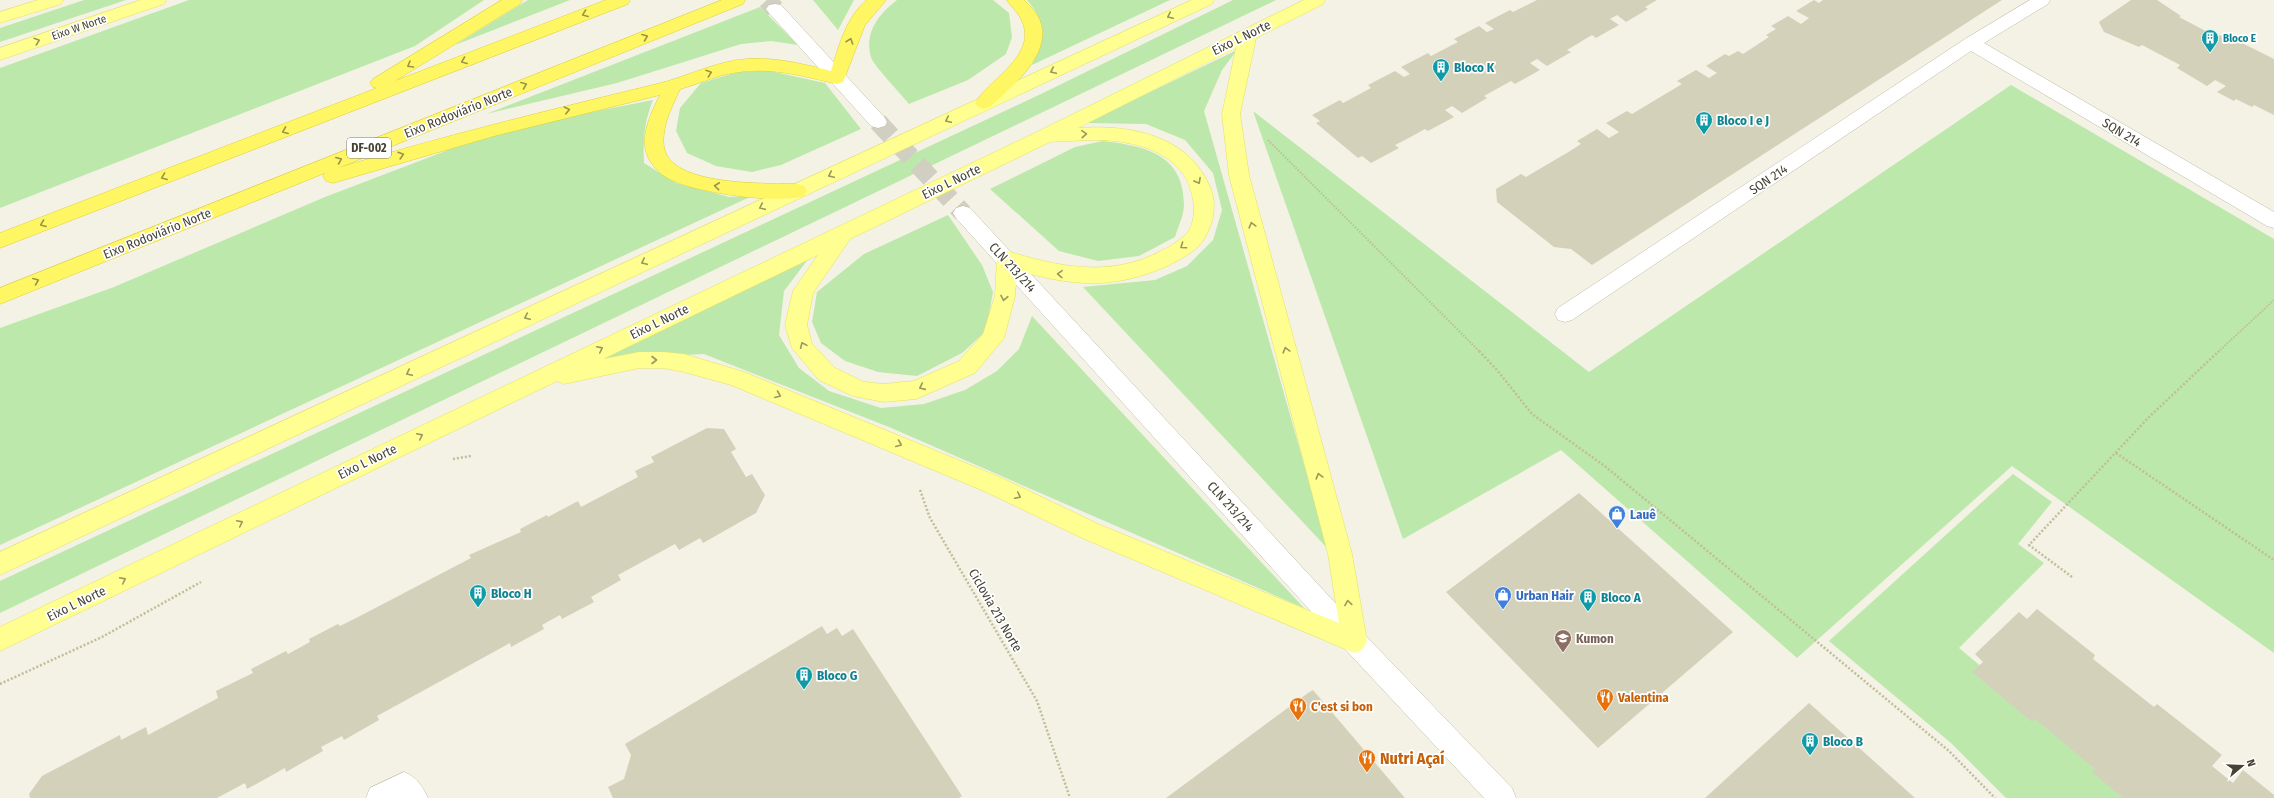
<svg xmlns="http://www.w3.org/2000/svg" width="2274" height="798" font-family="'Fira Sans Condensed',sans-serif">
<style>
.green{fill:#bde8ac}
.building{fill:#d4d1ba}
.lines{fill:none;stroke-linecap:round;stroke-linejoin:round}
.minor-tunnel{stroke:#d0cfc2;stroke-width:19;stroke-dasharray:19 10;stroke-linecap:butt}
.minor-casing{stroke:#bebca7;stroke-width:1}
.major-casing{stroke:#e5e160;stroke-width:1}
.highway-casing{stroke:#dfcf32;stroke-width:1}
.path-far1{stroke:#c0bd98;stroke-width:2;stroke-dasharray:1.5 1.5;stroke-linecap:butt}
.path{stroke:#c0bd98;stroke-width:2.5;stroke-dasharray:2 2;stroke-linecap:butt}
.minor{fill:#fff;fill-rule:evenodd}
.major{fill:#fffe91;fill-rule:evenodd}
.highway{fill:#fff663;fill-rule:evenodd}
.oneway{stroke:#999449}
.oneway2{stroke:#99975e}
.labels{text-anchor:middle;stroke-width:3.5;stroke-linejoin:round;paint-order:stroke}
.far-street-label{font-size:11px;fill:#454334;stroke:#fff}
.far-culture-label{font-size:11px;font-weight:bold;fill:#0d838f;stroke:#fff;text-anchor:start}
.shield{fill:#fff;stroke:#7d7b71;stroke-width:1}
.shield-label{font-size:12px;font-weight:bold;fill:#454334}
.street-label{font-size:13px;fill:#454334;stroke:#fff}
.culture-label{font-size:13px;font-weight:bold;fill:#0d838f;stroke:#fff;text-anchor:start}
.shop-label{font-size:13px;font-weight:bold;fill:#366cbe;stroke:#fff;text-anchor:start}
.education-label{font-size:13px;font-weight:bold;fill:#785e54;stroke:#fff;text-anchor:start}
.food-label{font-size:13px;font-weight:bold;fill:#c56008;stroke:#fff;text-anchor:start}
.near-food-label{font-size:16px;font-weight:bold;fill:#c56008;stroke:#fff;text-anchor:start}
</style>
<rect width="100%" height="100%" fill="#f3f2e5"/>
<g class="green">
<polygon points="84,0 126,0 0,42 0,28"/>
<polygon points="189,0 484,0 415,46 0,208 0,68"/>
<polygon points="528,0 570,0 455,45"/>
<polygon points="813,0 854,0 838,30"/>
<path d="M897,0H993L1009,13L1012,37L1006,54L968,80L909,104C902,95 873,65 871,57C864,32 879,14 897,0Z"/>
<path d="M1027,0H1170L1032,65C1044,36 1049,27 1027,0Z"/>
<polygon points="1233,0 1276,0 0,613 0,581 1041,94"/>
<polygon points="760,7 798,45 771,41 741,44 617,83 486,114"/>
<polygon points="1237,50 1222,70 1204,111 1328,549 1083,287 1155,280 1187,266 1213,240 1222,210 1213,173 1185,140 1146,124 1086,123"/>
<polygon points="765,70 825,83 861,129 781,165 752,172 716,166 687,153 676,131 680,108 701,83 738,72"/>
<polygon points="2011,85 2274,239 2274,653 2012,466 1797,658 1561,450 1403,539 1253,111 1589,372"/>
<path d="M653,100C644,122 643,140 644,163L676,183L729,197L752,196L0,545V328L114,287L325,197L464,144L556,119Z"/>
<path d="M1103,141C1145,146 1184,154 1184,205C1184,215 1178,227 1175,237L1139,256L1098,261L1059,251L990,189L1075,147Z"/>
<polygon points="948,215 982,265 993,292 986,331 962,353 917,376 878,372 845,361 821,343 812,322 817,292 864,254"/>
<polygon points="809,258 784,291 779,335 799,368 829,391 881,408 924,404 965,390 997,371 1019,349 1032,316 1304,608 889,427 704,354 600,359"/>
<polygon points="2013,474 2052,502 2018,544 2044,563 1959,648 2139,798 2006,798 1951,743 1829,641"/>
</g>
<g class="building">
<polygon points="1537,0 1657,0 1645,7 1648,9 1626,22 1617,15 1610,19 1619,25 1596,38 1592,35 1567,50 1571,52 1547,66 1537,59 1530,63 1540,70 1515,84 1511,81 1484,96 1487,98 1462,113 1452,106 1445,110 1454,117 1428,131 1425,129 1405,140 1395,145 1399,148 1371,163 1362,156 1358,158 1316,123 1320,121 1312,115 1340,100 1343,103 1371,88 1368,85 1395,71 1404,77 1410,74 1401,67 1428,53 1431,56 1458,42 1454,39 1479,26 1487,32 1494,29 1485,23 1510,10 1513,12"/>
<polygon points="1814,0 1819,3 1823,0 2002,0 1592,265 1571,249 1554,247 1497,202 1496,189 1521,174 1526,177 1570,151 1581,144 1577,141 1597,129 1609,138 1619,132 1606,123 1627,111 1632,114 1682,84 1677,81 1696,70 1709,78 1717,73 1706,66 1725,54 1729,56 1738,51 1743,54 1769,37 1766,35 1776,29 1771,26 1788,16 1801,24 1809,18 1796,11"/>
<polygon points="2131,0 2157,0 2181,16 2179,17 2217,37 2220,35 2235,43 2238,41 2274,59 2274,115 2254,105 2252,107 2236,99 2234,101 2217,92 2226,86 2215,80 2207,86 2177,68 2180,65 2142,45 2139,47 2104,32 2099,22"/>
<polygon points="707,428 724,429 736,449 731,452 746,477 752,474 765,495 756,513 703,543 700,538 679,550 675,544 618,575 621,580 591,597 594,602 562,619 560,615 542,625 544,629 511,647 510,643 377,716 379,720 344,740 342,736 321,747 323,751 286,772 285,768 247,789 245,783 217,798 30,798 29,794 42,776 120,735 121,740 146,727 148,735 218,698 216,691 253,673 251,669 286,651 288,654 310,642 309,639 338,624 340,626 360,616 471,558 469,555 521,532 520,529 547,515 548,517 578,501 581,507 638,477 635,471 654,462 651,457"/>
<polygon points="1579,493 1733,632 1598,748 1446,592"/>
<polygon points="2037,609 2095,655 2093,659 2154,707 2157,704 2222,755 2212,766 2233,783 2243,770 2274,795 2274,798 2123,798 2092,772 2095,769 2035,719 2032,722 1972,672 1983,662 1975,654 2019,612 2027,619"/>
<polygon points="822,626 827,634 837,628 842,636 853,629 962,796 959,798 613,798 608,787 624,779 631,755 625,744"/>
<polygon points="1313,690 1405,798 1166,798 1308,693"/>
<polygon points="1809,703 1915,798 1705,798"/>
</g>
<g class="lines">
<g class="minor-tunnel">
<polyline points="767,0 775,9"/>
<polyline points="878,122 963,213"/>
</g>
<g class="minor-casing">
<g id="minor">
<polygon points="2030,0 2050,0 2048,4 1984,43 2274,212 2274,228 2267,226 1971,51 1572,320 1565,322 1558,320 1555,314 1558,308 1965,39"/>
<polygon points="775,4 781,5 885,118 887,122 885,126 878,128 871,126 769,13 766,9 769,5"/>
<polygon points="963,206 970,208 1363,633 1512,788 1516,798 1484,798 1345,649 956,218 953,213 956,208"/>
<path d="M404,772C417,777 422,786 428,798H366L370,788Z"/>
</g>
</g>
<g class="major-casing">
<g id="major">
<polygon points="38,0 63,0 61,4 0,23 0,12"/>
<polygon points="141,0 166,0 164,4 0,60 0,48"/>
<polygon points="1192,0 1214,0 1212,4 0,575 0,552"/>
<path d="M1304,0H1325L1323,4L1256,38L1240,114L1249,175L1352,554L1367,641L1363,649L1354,653L1345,649L1082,538L986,492L731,385L684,372L663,368H639L564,384L557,381L0,651V627L1039,131ZM1236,48L1222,114L1229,175L1328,554L1339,623L1098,524L1002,478L744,372L684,354L663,352H639L603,359L818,255L793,291L785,325L792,348L819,380L853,396L884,402L916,399L975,373L1004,338L1015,296L1017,270C1070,286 1112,290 1165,267C1177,261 1194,253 1202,242C1213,226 1218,205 1210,187C1188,135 1129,124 1078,128ZM1090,140C1131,139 1187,151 1193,200C1195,210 1194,223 1188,232C1181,240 1170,247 1161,251C1110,278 1059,267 1007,251L1000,254L997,259L995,296L983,334L959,361L914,381L884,384L864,382L835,368L812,344L807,325L813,293L850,239L1050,142Z"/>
</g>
</g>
<g class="highway-casing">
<g id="highway">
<polygon points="502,0 522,0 520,4 395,81 606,0 630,0 628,4 0,248 0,233 377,88 373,87 370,83 373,79"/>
<path d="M722,0H745L743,4L338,168C443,136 550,110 657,84C687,77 716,61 747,59C775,57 803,64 831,71C839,46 846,17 867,0H886L865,25L843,82L837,84C803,76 768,66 733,73C715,76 698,84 680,89C672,107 661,127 664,147C670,187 767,183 797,184L804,186L807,191L804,196C777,204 700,193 674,181C663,177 653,168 648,157C639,137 651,113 660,95L494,136L333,183L326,181L323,176L325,173L0,304V288Z"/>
<path d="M1007,0H1024C1032,8 1041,17 1042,29C1046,60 1010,88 990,107L984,109L978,107L975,103C991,77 1041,54 1020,17C1017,11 1010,6 1007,0Z"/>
</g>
</g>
<g class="path-far1">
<polyline points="1268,140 1480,352"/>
<polyline points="2218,352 2274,300"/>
</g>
<g class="path">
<polyline points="1479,351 1497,370 1532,414 1606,467 1949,751 1995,798"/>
<polyline points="2116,453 2274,560"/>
<polyline points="453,459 471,456"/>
<polyline points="920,490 930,518 1037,701 1070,798"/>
<polyline points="2072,577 2029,545 2149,417 2219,351"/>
<polyline points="0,684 102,637 201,582"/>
</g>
<use href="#minor" class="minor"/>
<use href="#major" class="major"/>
<use href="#highway" class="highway"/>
</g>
<defs><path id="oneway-chevron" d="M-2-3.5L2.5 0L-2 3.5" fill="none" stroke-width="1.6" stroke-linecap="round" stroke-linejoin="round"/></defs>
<g class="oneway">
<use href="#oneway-chevron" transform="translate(585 14) rotate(159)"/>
<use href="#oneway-chevron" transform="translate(645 37) rotate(-22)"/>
<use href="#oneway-chevron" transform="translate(850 41) rotate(-71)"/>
<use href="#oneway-chevron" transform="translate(464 61) rotate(159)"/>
<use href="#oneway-chevron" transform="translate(410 65) rotate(150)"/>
<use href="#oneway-chevron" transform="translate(709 73) rotate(-19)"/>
<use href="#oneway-chevron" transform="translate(524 85) rotate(-22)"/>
<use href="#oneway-chevron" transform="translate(567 110) rotate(-13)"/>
<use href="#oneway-chevron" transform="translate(285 131) rotate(159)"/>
<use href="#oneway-chevron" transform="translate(401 155) rotate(-17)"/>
<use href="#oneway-chevron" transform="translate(339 160) rotate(-22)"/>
<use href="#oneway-chevron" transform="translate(164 177) rotate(159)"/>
<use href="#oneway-chevron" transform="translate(717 186) rotate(-174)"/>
<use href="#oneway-chevron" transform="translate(43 224) rotate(159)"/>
<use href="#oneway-chevron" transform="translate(36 281) rotate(-22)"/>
</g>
<g class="oneway2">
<use href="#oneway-chevron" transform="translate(1170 16) rotate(155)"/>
<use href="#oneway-chevron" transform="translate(37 41) rotate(-19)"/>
<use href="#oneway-chevron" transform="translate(1053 71) rotate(155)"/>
<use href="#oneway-chevron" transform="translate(948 120) rotate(155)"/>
<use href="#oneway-chevron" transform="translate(1084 134) rotate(-3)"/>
<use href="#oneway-chevron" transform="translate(831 175) rotate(155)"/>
<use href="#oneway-chevron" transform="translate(1198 181) rotate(61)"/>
<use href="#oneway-chevron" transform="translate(762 207) rotate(155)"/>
<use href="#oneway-chevron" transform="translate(1252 225) rotate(-105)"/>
<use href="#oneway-chevron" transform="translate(1183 246) rotate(145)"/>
<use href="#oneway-chevron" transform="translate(644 262) rotate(155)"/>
<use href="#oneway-chevron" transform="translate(1060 274) rotate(-177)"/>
<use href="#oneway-chevron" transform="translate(1004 298) rotate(101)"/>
<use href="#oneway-chevron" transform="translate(527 317) rotate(155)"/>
<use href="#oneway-chevron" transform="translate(803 345) rotate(-114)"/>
<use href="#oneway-chevron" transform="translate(600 349) rotate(-26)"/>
<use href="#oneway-chevron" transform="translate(1286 350) rotate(-105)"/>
<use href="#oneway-chevron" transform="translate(654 360)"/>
<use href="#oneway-chevron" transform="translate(409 373) rotate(155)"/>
<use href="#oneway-chevron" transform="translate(922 387) rotate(156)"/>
<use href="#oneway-chevron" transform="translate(778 395) rotate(22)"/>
<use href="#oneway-chevron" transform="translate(420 436) rotate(-26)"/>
<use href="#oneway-chevron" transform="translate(899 444) rotate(23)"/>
<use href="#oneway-chevron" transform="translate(1319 476) rotate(-105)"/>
<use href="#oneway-chevron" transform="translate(1018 496) rotate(26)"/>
<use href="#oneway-chevron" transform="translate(240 523) rotate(-26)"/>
<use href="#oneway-chevron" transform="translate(123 580) rotate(-26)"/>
<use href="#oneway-chevron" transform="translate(1348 603) rotate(-99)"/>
</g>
<defs>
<g id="building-pin" transform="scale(0.9)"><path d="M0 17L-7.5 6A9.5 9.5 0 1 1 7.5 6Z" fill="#0f9aa8" stroke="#fff"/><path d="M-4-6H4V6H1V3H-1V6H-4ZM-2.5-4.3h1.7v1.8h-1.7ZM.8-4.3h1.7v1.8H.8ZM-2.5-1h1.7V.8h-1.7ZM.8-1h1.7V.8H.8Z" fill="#fff"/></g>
<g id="shop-pin" transform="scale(0.9)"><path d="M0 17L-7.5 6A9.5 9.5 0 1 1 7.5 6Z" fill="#3f7fe0" stroke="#fff"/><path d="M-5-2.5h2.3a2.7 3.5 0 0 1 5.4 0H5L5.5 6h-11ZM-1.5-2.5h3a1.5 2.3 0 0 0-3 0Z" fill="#fff"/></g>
<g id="school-pin" transform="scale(0.9)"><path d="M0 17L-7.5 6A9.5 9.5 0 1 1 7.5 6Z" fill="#8d6e63" stroke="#fff"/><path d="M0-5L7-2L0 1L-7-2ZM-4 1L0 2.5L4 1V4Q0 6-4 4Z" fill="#fff"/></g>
<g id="restaurant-pin" transform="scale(0.9)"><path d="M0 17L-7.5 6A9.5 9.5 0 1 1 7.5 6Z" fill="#e8710a" stroke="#fff"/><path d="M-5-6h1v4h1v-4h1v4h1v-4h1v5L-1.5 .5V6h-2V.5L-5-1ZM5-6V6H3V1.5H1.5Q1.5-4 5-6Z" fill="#fff"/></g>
</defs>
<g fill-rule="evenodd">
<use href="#building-pin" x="2210" y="38"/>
<use href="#building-pin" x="1441" y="67"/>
<use href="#building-pin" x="1704" y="120"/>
<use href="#shop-pin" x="1617" y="514"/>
<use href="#building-pin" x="478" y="593"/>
<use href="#shop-pin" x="1503" y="595"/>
<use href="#building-pin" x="1588" y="597"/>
<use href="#school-pin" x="1563" y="638"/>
<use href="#building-pin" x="804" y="675"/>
<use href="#restaurant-pin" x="1605" y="697"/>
<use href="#restaurant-pin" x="1298" y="706"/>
<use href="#building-pin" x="1810" y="741"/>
<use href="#restaurant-pin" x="1367" y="758"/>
</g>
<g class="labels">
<g class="far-street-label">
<text transform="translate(79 27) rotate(-19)" y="4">Eixo W Norte</text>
</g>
<g class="far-culture-label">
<text x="2223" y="42">Bloco E</text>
</g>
<rect class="shield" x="347" y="138" width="44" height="20" rx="3"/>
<g class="shield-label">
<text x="369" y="152">DF-002</text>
</g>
<g class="street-label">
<text transform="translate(1241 37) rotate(-26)" y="5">Eixo L Norte</text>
<text transform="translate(458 112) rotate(-22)" y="5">Eixo Rodoviário Norte</text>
<text transform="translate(2122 132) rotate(31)" y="5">SQN 214</text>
<text transform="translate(1768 179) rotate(-34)" y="5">SQN 214</text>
<text transform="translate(951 181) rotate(-26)" y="5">Eixo L Norte</text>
<text transform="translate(157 233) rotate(-22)" y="5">Eixo Rodoviário Norte</text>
<text transform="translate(1013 267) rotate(47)" y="5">CLN 213/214</text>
<text transform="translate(659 321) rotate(-26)" y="5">Eixo L Norte</text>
<text transform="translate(367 461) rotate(-26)" y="5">Eixo L Norte</text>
<text transform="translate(1231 506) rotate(48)" y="5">CLN 213/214</text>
<text transform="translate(76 603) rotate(-26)" y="5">Eixo L Norte</text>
<text transform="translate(996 610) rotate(60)" y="5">Ciclovia 213 Norte</text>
</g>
<g class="culture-label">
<text x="1454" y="72">Bloco K</text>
<text x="1717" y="125">Bloco I e J</text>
<text x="491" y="598">Bloco H</text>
<text x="1601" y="602">Bloco A</text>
<text x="817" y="680">Bloco G</text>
<text x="1823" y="746">Bloco B</text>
</g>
<g class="shop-label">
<text x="1630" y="519">Lauê</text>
<text x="1516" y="600">Urban Hair</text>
</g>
<g class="education-label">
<text x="1576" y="643">Kumon</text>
</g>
<g class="food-label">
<text x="1618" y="702">Valentina</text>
<text x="1311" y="711">C'est si bon</text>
</g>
<g class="near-food-label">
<text x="1380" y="764">Nutri Açaí</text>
</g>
</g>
<g transform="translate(2242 766) rotate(71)" stroke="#ffffff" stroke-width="3" paint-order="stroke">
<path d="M0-3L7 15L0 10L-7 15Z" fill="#454334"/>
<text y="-6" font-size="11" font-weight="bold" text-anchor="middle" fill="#454334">N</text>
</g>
</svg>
